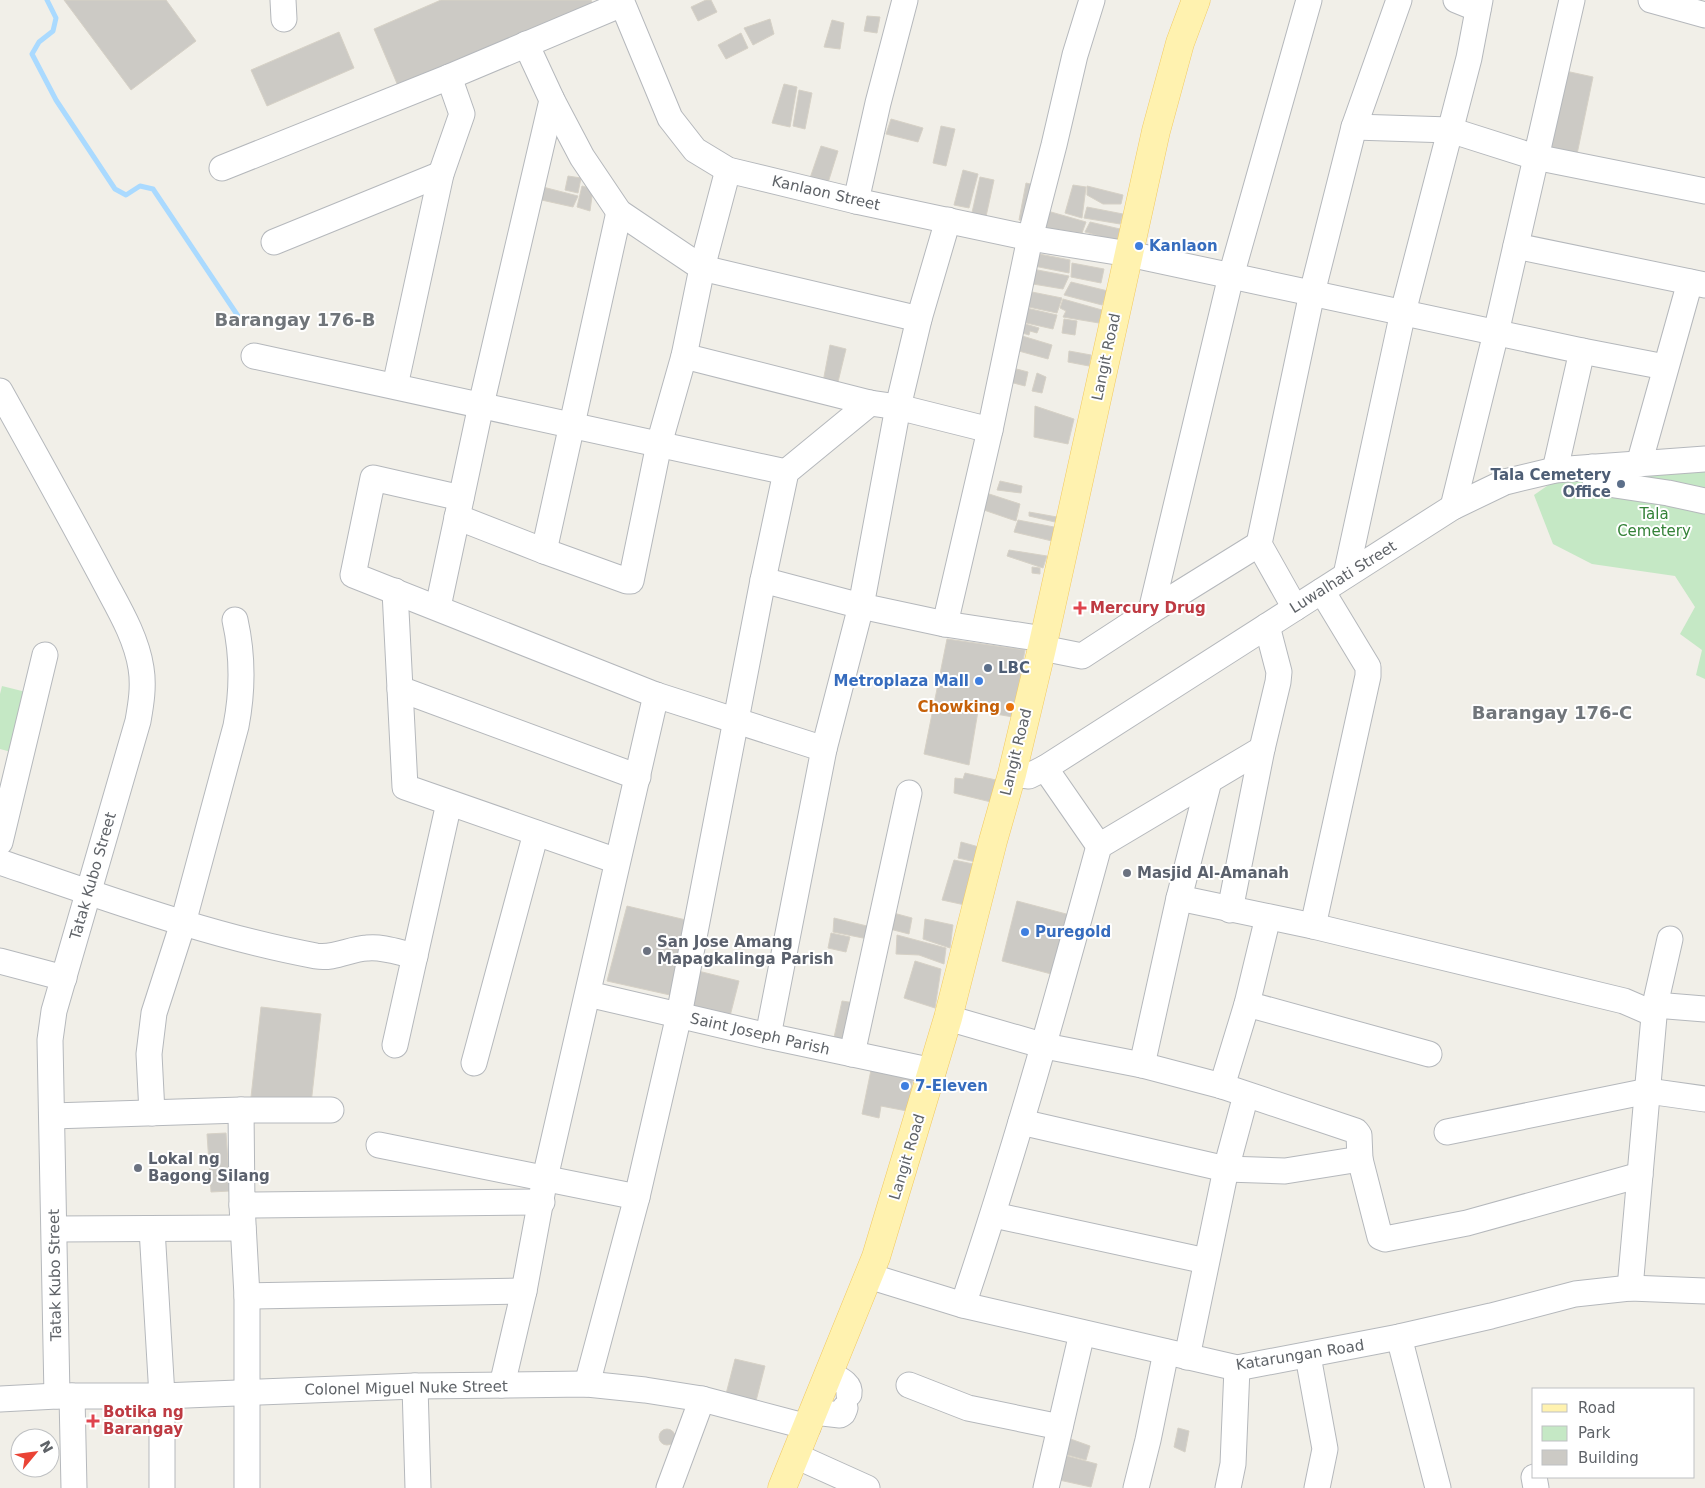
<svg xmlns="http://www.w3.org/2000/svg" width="1705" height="1488" font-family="'DejaVu Sans',sans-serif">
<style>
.green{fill:#c5e8c5}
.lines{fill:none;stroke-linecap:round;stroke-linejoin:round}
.stream{stroke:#aadaff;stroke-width:5}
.building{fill:#cccac5;stroke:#d6d1c6}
.minor-casing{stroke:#b5b8bc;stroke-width:27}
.major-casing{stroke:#f2c960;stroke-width:29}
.minor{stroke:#fff;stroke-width:25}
.major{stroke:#fff2af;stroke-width:28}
.shop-dot{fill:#3f7fe0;stroke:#fff;stroke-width:2}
.service-dot{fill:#5c6f8a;stroke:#fff;stroke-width:2}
.health-dot{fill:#e0444e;stroke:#fff;stroke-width:2}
.food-dot{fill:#e8710a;stroke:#fff;stroke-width:2}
.worship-dot{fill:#6b7280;stroke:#fff;stroke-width:2}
.labels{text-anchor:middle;stroke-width:4;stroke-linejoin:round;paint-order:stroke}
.street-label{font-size:15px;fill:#5f6368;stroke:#fff}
.shop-label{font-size:15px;font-weight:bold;fill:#366cbe;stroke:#fff;text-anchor:start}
.service-label{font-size:15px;font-weight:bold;fill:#4e5e75;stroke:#fff;text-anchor:end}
.park-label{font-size:15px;fill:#348238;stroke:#fff}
.health-label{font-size:15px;font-weight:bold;fill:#be3a42;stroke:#fff;text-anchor:start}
.food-label{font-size:15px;font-weight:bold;fill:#c56008;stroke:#fff;text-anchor:end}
.worship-label{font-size:15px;font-weight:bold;fill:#5b616d;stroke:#fff;text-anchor:start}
.quarter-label{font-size:18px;font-weight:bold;fill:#70757a;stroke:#fff}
</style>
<rect width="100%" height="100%" fill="#f1efe8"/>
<g class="green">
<polygon points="1705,468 1705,679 1696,675 1702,650 1680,634 1695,607 1675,576 1592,564 1553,544 1534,495 1560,477"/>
<polygon points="2,686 30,693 15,753 0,749 0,694"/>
</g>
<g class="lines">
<polyline class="stream" points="47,0 56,18 53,31 39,42 32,54 56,100 115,189 126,195 140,186 153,189 242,322"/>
</g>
<g class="building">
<polygon points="64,0 166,0 196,41 131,90"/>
<polygon points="441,0 591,0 596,10 401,93 374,29"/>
<polygon points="706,0 711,0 717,12 698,21 691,7"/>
<polygon points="867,16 880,17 877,33 864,31"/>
<polygon points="770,19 774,34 753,45 744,28"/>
<polygon points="832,20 844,23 840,49 824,47"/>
<polygon points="339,32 354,68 267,106 251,70"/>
<polygon points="741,33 748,48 726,59 718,45"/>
<polygon points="1561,70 1593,77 1576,159 1543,152"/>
<polygon points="784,84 797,87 790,127 772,123"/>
<polygon points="799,90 812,93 805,129 793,126"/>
<polygon points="891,119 923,128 918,142 886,134"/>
<polygon points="941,126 955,129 946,166 933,163"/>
<polygon points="821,146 838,151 827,186 809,181"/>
<polygon points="963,170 978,174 969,208 954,205"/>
<polygon points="568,176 581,178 578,193 565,190"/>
<polygon points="980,177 994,180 985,221 971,217"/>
<polygon points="1026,183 1039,186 1028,221 1019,220"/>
<polygon points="1073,185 1086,187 1082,218 1065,213"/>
<polygon points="539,186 578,196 573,207 537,199"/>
<polygon points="582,186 593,189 590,211 577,207"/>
<polygon points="1087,186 1123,195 1121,204 1103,204 1087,195"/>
<polygon points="1087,207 1123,214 1120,224 1084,218"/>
<polygon points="1044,210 1086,222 1082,233 1040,227"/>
<polygon points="1090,222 1120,229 1117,241 1085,232"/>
<polygon points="1029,252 1070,260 1069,273 1029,265"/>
<polygon points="1072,263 1104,269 1101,283 1071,277"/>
<polygon points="1027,268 1069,276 1063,289 1021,282"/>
<polygon points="1071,282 1108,291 1102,305 1064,295"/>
<polygon points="1027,291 1062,298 1057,313 1024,306"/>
<polygon points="1063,299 1102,310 1099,323 1063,317 1066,311 1060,308"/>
<polygon points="1022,307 1057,315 1053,329 1022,322"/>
<polygon points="1064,319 1077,321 1075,335 1062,333"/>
<polygon points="1022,323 1039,328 1037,333 1030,331 1029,335 1019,332"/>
<polygon points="1019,335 1052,345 1048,359 1015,350"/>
<polygon points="830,345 846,349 837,386 823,382"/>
<polygon points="1069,351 1091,355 1089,366 1068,362"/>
<polygon points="1005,366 1028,372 1025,386 1002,380"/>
<polygon points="1037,373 1046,377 1042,393 1032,391"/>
<polygon points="1035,406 1074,419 1068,444 1034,437"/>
<polygon points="1000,481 1022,486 1021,493 997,490"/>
<polygon points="980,491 1020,504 1016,521 975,507"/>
<polygon points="1029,512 1057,517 1055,522 1029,516"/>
<polygon points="1018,520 1054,527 1052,541 1014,532"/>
<polygon points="1009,550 1047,556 1043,568 1007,556"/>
<polygon points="1032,567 1040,568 1040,574 1032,573"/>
<polygon points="947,639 1025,650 1013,717 978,711 969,765 924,754"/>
<polygon points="965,773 996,780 991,802 954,793 955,778 963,779"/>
<polygon points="961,842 979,847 976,862 958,858"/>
<polygon points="954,860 973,864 965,905 942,900"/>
<polygon points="1017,901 1070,915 1055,975 1002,961"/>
<polygon points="627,906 686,920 670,995 607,981"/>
<polygon points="886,911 912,918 909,934 882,927"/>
<polygon points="834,918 871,927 868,939 833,932"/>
<polygon points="925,919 953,925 950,948 923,939"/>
<polygon points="831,933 850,937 846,952 828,948"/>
<polygon points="897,935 946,948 944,964 919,955 896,954"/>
<polygon points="915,961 941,969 935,1008 904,998"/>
<polygon points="694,970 739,981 729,1020 684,1008"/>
<polygon points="842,1001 855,1003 846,1044 833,1042"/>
<polygon points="261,1007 321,1014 311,1104 251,1097"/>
<polygon points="871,1070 913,1079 907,1111 881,1106 879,1118 862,1114"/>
<polygon points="226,1133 230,1191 211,1192 207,1134"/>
<polygon points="735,1359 765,1366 756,1401 726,1394"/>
<polygon points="1178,1428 1189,1431 1185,1452 1174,1447"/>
<circle cx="667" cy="1437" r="8"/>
<polygon points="1065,1437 1090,1446 1086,1460 1064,1454"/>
<polygon points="1063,1455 1097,1464 1091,1487 1059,1480"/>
</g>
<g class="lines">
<g class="minor-casing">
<g id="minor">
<polyline points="283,0 284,19"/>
<polyline points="621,0 670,118 695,150 728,170 856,201 1030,238 1129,254 1582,351 1665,367"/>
<polyline points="1456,0 1478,9"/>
<polyline points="1651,0 1705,15"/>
<polyline points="526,44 552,100 582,157 619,212 702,268 919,319"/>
<polyline points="1354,127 1450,130 1535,157 1705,191"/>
<polyline points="222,168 449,77 622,4"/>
<polyline points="856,201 878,103 905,0"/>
<polyline points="274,242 441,174"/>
<polyline points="1516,246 1705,285"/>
<polyline points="254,356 786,472"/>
<polyline points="684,356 870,403 898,407 990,430"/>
<polyline points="395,386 441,174 462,114 449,77"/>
<path d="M0,391C34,452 68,513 101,575C116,604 136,635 141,668C144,686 141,704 138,721L54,1011L50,1040L57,1396"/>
<polyline points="1639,464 1690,282"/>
<polyline points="1592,467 1594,477 1608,484 1668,493 1705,501"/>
<polyline points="1555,470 1582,351"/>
<polyline points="461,498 373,478 353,575 656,695 824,749"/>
<polyline points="1453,507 1496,333 1572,0"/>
<polyline points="457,517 544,551 627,581 631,581 659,444 684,356 702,268 728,170"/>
<polyline points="544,551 619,212"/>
<polyline points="1346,575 1403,312 1469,58 1480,0"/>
<polyline points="763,580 861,606 945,624 1044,639"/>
<polyline points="395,591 405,787 617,861"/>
<polyline points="438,607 481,405 552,100"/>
<polyline points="1295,608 1259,544 1312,293 1354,127 1399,0"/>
<polyline points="1151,611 1231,276 1309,0"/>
<polyline points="945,624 990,430 1030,238 1054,145 1075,55 1092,0"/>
<polyline points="1042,648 1082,656 1151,611 1259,544"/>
<polyline points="400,689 638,777"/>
<polyline points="1045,768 1099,846"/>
<polyline points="1012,774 1029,776 1045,768 1453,507 1505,482 1555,470 1705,459"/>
<polyline points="0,842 45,655"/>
<path d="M0,862C104,897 208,936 316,956C335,959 349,949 367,948C383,946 400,953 415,956"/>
<polyline points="1179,898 1313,926 1624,1001 1654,1014"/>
<polyline points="1230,910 1262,749 1278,682 1279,672 1267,626"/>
<polyline points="1313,926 1368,676 1368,667 1322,591"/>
<polyline points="0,961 64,978"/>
<polyline points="588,994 768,1036 933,1071"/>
<polyline points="1247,1004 1429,1054"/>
<polyline points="1655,1005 1705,1009"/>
<polyline points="948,1018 1045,1046 1142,1065 1222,1086 1356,1131 1359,1135 1360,1159 1380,1237 1385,1239 1467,1223 1640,1175"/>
<polyline points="768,1036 824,749 861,606 898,407 919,319 948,220"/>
<polyline points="395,1045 449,803"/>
<polyline points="852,1054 909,793"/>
<polyline points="474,1063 536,833"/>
<polyline points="1142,1065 1179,898 1209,781"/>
<polyline points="1222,1086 1247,1004 1268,917"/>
<polyline points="241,1110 242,1205 247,1296 247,1488"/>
<path d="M152,1113L149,1054L154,1013L183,923L236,726C243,690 243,656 235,620"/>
<polyline points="52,1116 241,1110 331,1110"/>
<polyline points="1021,1122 1226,1169 1285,1171 1360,1159"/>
<polyline points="1447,1132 1648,1091 1705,1099"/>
<polyline points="379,1145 637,1197"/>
<polyline points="242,1205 542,1202"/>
<polyline points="994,1215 1206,1261"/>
<polyline points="55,1229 243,1228"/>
<polyline points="152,1229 162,1396 162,1488"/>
<polyline points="869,1276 963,1305 1237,1368 1399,1337 1491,1316 1575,1294 1630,1288 1705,1291"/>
<polyline points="1630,1288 1655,1005 1670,939"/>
<polyline points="247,1296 524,1291"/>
<path d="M963,1305C1014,1154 1057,1000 1099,846L1262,749"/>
<polyline points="1399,1337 1438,1488"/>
<polyline points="1308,1356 1325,1449 1317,1488"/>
<polyline points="1187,1357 1226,1169 1246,1095"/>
<path d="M829,1374C838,1379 851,1383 849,1394"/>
<polyline points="587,1384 637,1197 679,1015 763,580 786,472 870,403"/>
<polyline points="502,1385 524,1291 545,1178 656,695"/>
<polyline points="909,1385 968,1408 1060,1427"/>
<polyline points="415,1386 418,1488"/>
<polyline points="72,1396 74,1488"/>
<polyline points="0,1399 57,1396 162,1396 415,1386 587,1384 645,1390 702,1399 808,1427"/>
<polyline points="814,1412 840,1415 843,1413 845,1408"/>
<polyline points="796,1456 867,1488"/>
<polyline points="1534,1477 1536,1488"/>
<polyline points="669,1488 702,1399"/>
<polyline points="1046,1488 1082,1333"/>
<polyline points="1136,1488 1148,1440 1166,1352"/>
<polyline points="1228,1488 1233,1464 1237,1368"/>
</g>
</g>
<g class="major-casing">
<polyline id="major" points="782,1488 876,1257 948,1018 993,841 1012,774 1042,648 1156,131 1180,43 1196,0"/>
</g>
<use href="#minor" class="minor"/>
<use href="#major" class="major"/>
</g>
<g class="shop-dot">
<circle cx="1139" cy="246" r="5"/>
<circle cx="979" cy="681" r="5"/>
<circle cx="1025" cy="932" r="5"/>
<circle cx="905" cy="1086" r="5"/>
</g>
<g class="service-dot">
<circle cx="1621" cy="484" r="5"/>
<circle cx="988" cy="668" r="5"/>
</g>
<g class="health-dot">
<path d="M1077.5 600.5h5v5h5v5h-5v5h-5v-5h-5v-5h5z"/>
<path d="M90.5 1413.5h5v5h5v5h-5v5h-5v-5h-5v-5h5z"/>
</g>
<circle class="food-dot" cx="1010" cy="707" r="5"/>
<g class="worship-dot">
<circle cx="1127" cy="873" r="5"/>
<circle cx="647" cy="951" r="5"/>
<circle cx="138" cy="1168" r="5"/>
</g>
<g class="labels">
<g class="street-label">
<text transform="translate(826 193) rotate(13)" y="5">Kanlaon Street</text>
<text transform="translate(1106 357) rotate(-78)" y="5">Langit Road</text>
<text transform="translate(1343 577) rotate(-32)" y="5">Luwalhati Street</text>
<text transform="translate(1016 752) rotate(-76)" y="5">Langit Road</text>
<text transform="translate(93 876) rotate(-74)" y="5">Tatak Kubo Street</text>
<text transform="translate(760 1034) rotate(13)" y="5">Saint Joseph Parish</text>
<text transform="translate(907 1157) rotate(-73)" y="5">Langit Road</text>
<text transform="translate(55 1275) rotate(-91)" y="5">Tatak Kubo Street</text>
<text transform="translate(1300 1355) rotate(-9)" y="5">Katarungan Road</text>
<text transform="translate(406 1388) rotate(-1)" y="5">Colonel Miguel Nuke Street</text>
</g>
<g class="shop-label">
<text x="1149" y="251">Kanlaon</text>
<text x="969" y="686" text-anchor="end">Metroplaza Mall</text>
<text x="1035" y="937">Puregold</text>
<text x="915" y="1091">7-Eleven</text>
</g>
<g class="service-label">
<text x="1611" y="480">Tala Cemetery<tspan x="1611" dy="17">Office</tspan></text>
<text x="998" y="673" text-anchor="start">LBC</text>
</g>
<g class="park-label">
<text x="1654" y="519">Tala<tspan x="1654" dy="17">Cemetery</tspan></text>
</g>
<g class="health-label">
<text x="1090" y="613">Mercury Drug</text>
<text x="103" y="1417">Botika ng<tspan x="103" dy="17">Barangay</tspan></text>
</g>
<g class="food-label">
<text x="1000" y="712">Chowking</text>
</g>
<g class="worship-label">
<text x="1137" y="878">Masjid Al-Amanah</text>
<text x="657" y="947">San Jose Amang<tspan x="657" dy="17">Mapagkalinga Parish</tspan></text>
<text x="148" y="1164">Lokal ng<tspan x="148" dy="17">Bagong Silang</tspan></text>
</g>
<g class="quarter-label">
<text x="295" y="326">Barangay 176-B</text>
<text x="1552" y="719">Barangay 176-C</text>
</g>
</g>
<rect x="1532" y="1388" width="162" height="90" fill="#ffffff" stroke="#bfc1c3"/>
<rect x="1542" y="1404" width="25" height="8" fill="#fff2af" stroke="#bfc1c3"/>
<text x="1578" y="1413" font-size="15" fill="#5f6368">Road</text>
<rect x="1542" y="1426" width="25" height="15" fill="#c5e8c5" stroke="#bfc1c3"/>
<text x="1578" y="1438" font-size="15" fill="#5f6368">Park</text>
<rect x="1542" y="1450" width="25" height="15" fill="#cccac5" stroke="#bfc1c3"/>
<text x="1578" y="1463" font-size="15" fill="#5f6368">Building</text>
<g transform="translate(35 1453) rotate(61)"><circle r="24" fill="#ffffff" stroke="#bfc1c3"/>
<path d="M0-4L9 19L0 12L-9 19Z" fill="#ea4335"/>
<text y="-8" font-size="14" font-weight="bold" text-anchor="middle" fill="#5f6368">N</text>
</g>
</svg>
